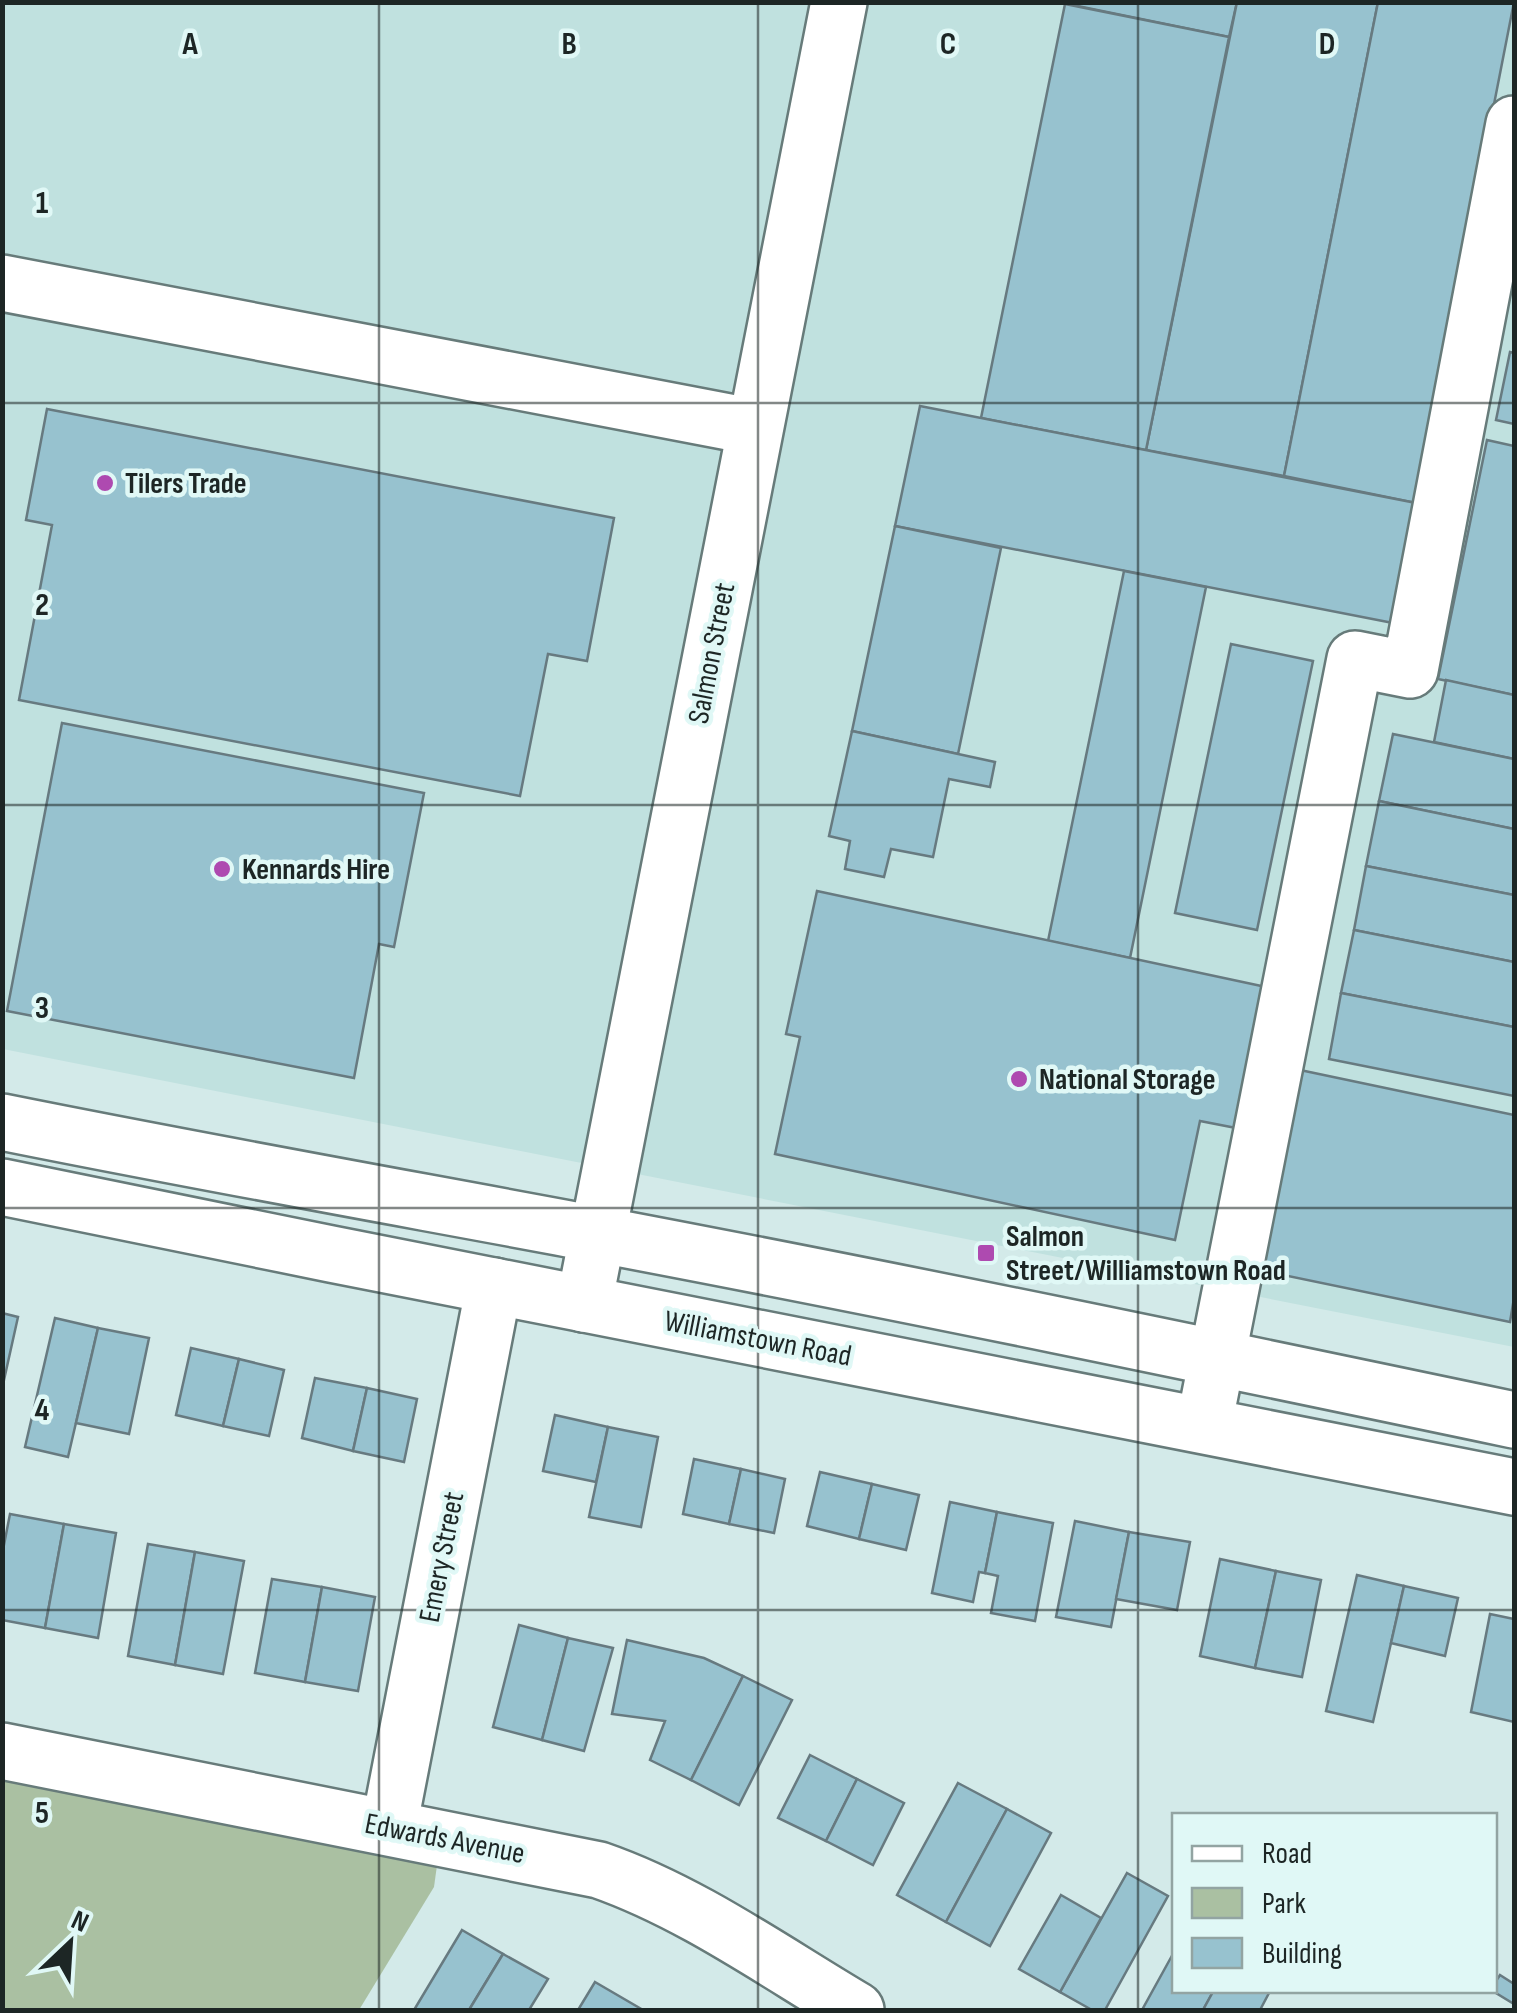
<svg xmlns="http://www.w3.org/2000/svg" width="1517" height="2013" font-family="'Sofia Sans Condensed',sans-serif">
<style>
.built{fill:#c0e1df}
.green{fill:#aac0a2}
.building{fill:#97c2cf;stroke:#677a80;stroke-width:2.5}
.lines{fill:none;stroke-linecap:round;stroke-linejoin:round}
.minor-casing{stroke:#677b7a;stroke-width:60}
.major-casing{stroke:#677b7a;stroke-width:60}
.minor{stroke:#fff;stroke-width:55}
.major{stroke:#fff;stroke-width:55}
.grid{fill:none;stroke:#1d2625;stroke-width:2.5;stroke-opacity:0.55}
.poi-dot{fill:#ae4ab0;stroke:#e0f8f6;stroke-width:4}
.labels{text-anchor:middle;stroke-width:9;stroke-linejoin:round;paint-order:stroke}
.poi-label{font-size:30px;font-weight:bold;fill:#1d2625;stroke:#e0f8f6;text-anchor:start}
.street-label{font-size:30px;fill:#1d2625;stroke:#e0f8f6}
.grid-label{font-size:32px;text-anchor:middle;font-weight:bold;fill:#1d2625;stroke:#e0f8f6;stroke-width:9;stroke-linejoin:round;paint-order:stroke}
</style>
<rect width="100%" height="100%" fill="#d3eae9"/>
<polygon class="built" points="2,3 1514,3 1514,1347 3,1049"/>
<polygon class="green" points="2,1771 438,1858 434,1887 359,2010 3,2010"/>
<g class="building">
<polygon points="1058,2 1237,2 1229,37"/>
<polygon points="1237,2 1378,2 1284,476 1146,450"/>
<polygon points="1378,2 1514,2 1416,503 1284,476"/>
<polygon points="1065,4 1229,37 1146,450 981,418"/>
<polygon points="1510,352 1514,353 1514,424 1496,420"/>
<polygon points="920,406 1416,503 1393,623 895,526"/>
<polygon points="47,409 614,518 587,661 548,654 520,796 19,700 52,525 26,520"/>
<polygon points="1487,440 1514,446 1514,695 1438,679"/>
<polygon points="895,526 1001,548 958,754 852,731"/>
<polygon points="1124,571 1206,587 1130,958 1048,941"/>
<polygon points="1231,644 1313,661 1257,930 1175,913"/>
<polygon points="1446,680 1514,695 1514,759 1434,742"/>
<polygon points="62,723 424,793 394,947 379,944 354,1078 7,1011"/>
<polygon points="852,731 995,762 990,787 949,779 933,857 891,849 884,877 845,869 850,841 829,836"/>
<polygon points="1393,734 1514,759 1514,829 1379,801"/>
<polygon points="1379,801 1514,829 1514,895 1366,866"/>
<polygon points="1366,866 1514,895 1514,962 1354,930"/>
<polygon points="817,891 1266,987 1236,1128 1200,1121 1175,1240 775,1154 800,1037 786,1034"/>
<polygon points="1354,930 1514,962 1514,1027 1341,993"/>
<polygon points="1341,993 1514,1027 1514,1096 1329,1059"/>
<polygon points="1300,1070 1514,1115 1514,1298 1510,1322 1259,1270"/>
<polygon points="2,1313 18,1317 2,1389"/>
<polygon points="55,1318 98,1328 68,1457 25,1447"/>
<polygon points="98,1328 149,1338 129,1434 76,1423"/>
<polygon points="191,1348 239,1359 223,1426 176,1415"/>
<polygon points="239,1359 284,1370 269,1436 223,1426"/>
<polygon points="315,1378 367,1388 353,1451 302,1438"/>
<polygon points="367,1388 417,1399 404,1462 353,1451"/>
<polygon points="555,1415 608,1427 596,1482 543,1471"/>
<polygon points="608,1427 658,1437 641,1527 589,1517"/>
<polygon points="694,1459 741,1469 729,1524 683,1514"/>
<polygon points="741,1469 785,1479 774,1533 729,1524"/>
<polygon points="820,1472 872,1484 859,1539 807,1526"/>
<polygon points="872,1484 919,1495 906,1550 859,1539"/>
<polygon points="950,1502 997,1512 985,1573 979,1572 973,1602 932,1593"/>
<polygon points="997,1512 1053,1523 1035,1621 991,1613 998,1576 985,1573"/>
<polygon points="10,1514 64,1524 45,1628 2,1620 2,1555"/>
<polygon points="1075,1521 1129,1532 1111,1627 1056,1617"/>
<polygon points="64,1524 116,1533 98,1638 45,1628"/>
<polygon points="1129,1532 1190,1542 1177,1610 1116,1599"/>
<polygon points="148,1544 195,1552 175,1665 128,1656"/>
<polygon points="195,1552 244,1561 223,1674 175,1665"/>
<polygon points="1220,1559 1276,1571 1255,1668 1200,1656"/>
<polygon points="1276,1571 1321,1580 1302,1677 1255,1668"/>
<polygon points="1357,1575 1404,1586 1373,1722 1326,1711"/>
<polygon points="272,1579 322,1587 305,1682 255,1673"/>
<polygon points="1404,1586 1458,1598 1445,1656 1391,1643"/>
<polygon points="322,1587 375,1597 358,1691 305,1682"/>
<polygon points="1490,1614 1514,1619 1514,1722 1471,1712"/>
<polygon points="519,1625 568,1638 542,1740 493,1727"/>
<polygon points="568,1638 613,1648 584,1751 542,1740"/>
<polygon points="627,1640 704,1658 743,1676 691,1780 650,1760 665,1721 612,1714"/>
<polygon points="743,1676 792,1700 739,1805 691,1780"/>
<polygon points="810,1755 857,1779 826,1841 778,1818"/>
<polygon points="857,1779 904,1803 873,1865 826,1841"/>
<polygon points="958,1783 1007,1809 946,1922 897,1895"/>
<polygon points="1007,1809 1051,1833 990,1946 946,1922"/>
<polygon points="1127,1873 1168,1896 1105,2010 1092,2010 1060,1992"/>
<polygon points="1061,1895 1101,1918 1060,1992 1019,1969"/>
<polygon points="462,1930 503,1954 469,2010 414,2010"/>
<polygon points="1174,1952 1174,1990 1214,1990 1203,2010 1142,2010"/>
<polygon points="503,1954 548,1979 529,2010 469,2010"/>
<polygon points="1500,1975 1514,1984 1514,2004 1491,1990 1494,1990 1494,1984"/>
<polygon points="595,1982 643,2010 578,2010"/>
<polygon points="1214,1990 1264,1990 1269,1993 1260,2010 1203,2010"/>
</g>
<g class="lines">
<g class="minor-casing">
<g id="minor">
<polyline points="2,283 755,427"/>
<polyline points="584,1304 839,2"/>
<polyline points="1204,1425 1355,659 1410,670 1514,124"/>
<path d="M2,1751L599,1870C691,1902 773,1961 856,2010"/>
<polyline points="389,1827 494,1286"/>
</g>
</g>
<g class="major-casing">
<g id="major">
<path d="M2,1122C200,1162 398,1197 596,1234C903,1292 1209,1356 1514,1420"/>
<polyline points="2,1187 331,1254 1514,1487"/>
</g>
</g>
<use href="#minor" class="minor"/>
<use href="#major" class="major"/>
</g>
<path class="grid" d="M379,2V2010M758,2V2010M1138,2V2010M2,403H1514M2,805H1514M2,1208H1514M2,1610H1514"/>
<g class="poi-dot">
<circle cx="105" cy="483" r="10"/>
<circle cx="222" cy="869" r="10"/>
<circle cx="1019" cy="1079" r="10"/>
<rect x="976" y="1243" width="20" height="20" rx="5"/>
</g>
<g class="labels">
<g class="poi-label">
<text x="125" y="493">Tilers Trade</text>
<text x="242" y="879">Kennards Hire</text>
<text x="1039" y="1089">National Storage</text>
<text x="1006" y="1246">Salmon<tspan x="1006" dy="34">Street/Williamstown Road</tspan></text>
</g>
<g class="street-label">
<text transform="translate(711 653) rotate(-79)" y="10">Salmon Street</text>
<text transform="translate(758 1338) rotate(11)" y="10">Williamstown Road</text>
<text transform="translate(441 1557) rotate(-79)" y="10">Emery Street</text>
<text transform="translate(445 1838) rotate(11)" y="10">Edwards Avenue</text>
</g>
</g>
<g class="grid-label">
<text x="190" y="54">A</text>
<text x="569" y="54">B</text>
<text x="948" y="54">C</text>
<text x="1327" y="54">D</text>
<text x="42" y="213">1</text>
<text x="42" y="615">2</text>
<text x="42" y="1018">3</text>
<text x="42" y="1420">4</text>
<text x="42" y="1823">5</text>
</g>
<rect width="1517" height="2013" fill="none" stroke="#1d2625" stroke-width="10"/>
<rect x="1172" y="1813" width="325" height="180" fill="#e0f8f6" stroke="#92a4a2" stroke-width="2.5"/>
<rect x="1192" y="1846" width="50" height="15" fill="#ffffff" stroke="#92a4a2" stroke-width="2.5"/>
<text x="1262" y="1863" font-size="30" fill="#1d2625">Road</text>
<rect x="1192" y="1888" width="50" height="30" fill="#aac0a2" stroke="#92a4a2" stroke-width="2.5"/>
<text x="1262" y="1913" font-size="30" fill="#1d2625">Park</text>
<rect x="1192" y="1938" width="50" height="30" fill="#97c2cf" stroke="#92a4a2" stroke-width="2.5"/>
<text x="1262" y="1963" font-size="30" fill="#1d2625">Building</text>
<g transform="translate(70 1943) rotate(25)" stroke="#e0f8f6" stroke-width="8" paint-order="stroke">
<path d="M0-8L18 38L0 25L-18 38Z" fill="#1d2625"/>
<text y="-15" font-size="28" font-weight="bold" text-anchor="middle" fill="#1d2625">N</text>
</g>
</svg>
